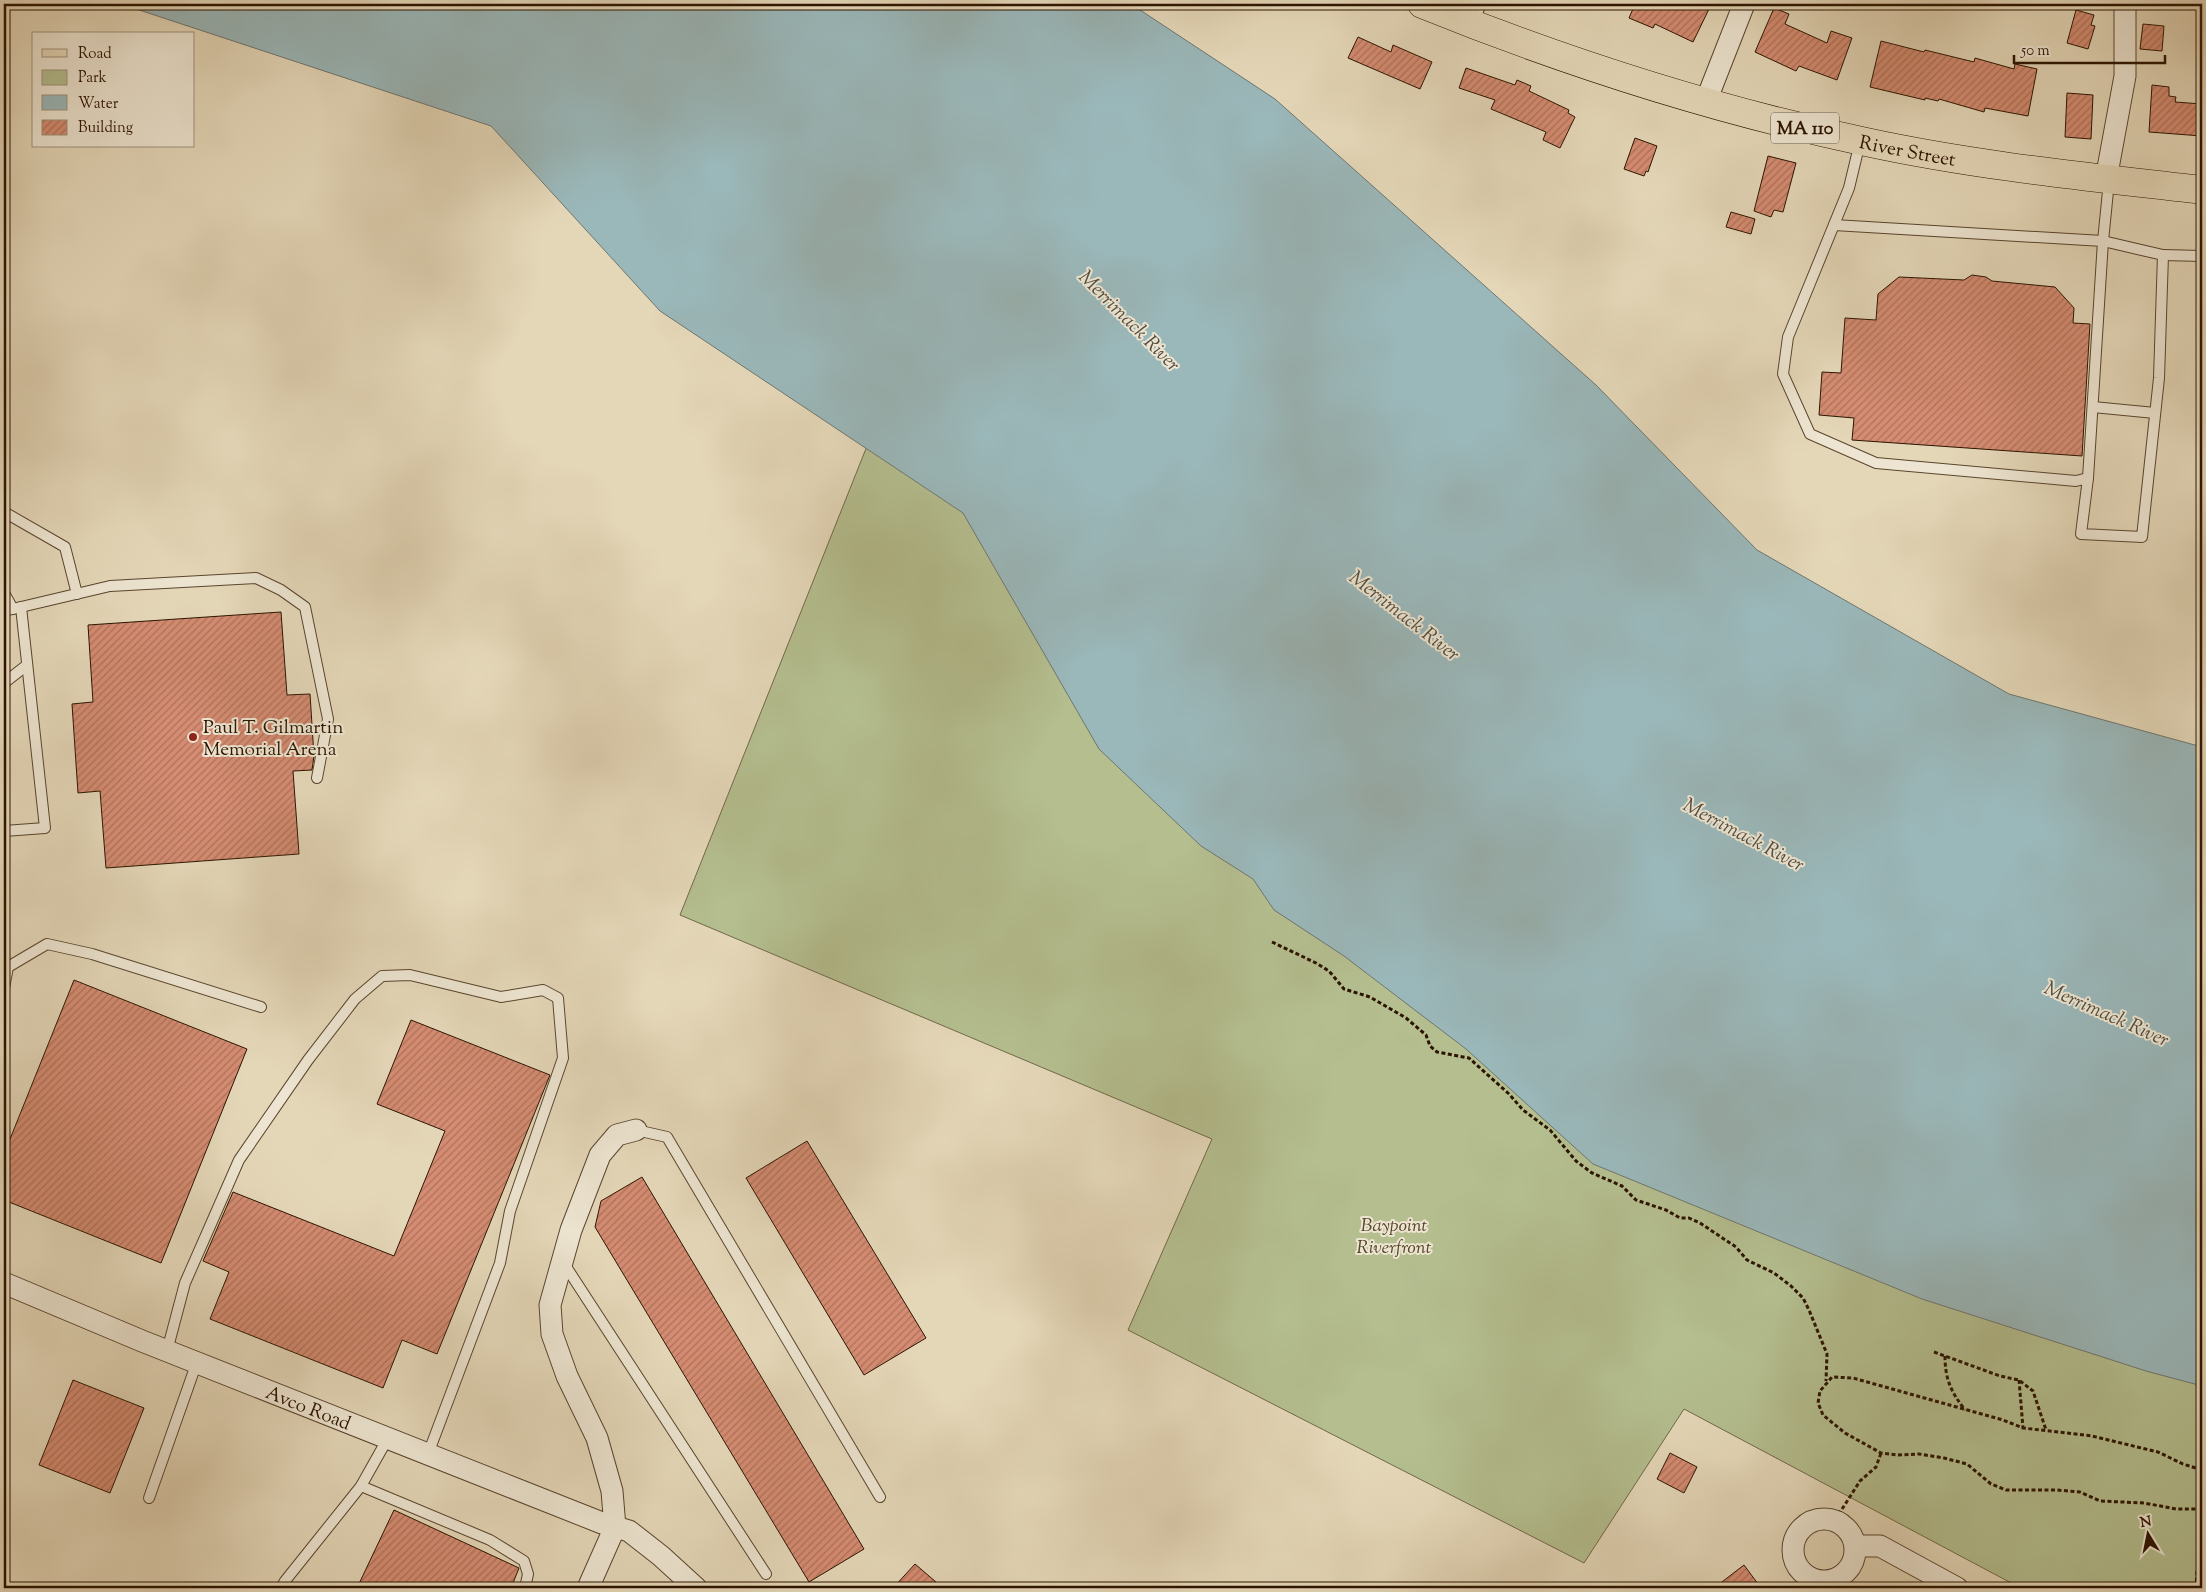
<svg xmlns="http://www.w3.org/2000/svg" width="2206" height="1592" font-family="'Sorts Mill Goudy',serif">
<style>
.green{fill:#b4be8f;stroke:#706948}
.water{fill:#9ab7b9;stroke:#6e766f}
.building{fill:url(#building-hatch);stroke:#2c1400}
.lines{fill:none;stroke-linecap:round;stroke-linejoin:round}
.lane-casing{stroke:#5a452e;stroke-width:12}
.street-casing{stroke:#5a452e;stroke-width:23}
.primary-casing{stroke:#2c1400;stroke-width:29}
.path{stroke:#2c1400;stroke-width:3;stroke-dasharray:4 2.5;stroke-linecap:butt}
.lane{stroke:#ede5d1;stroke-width:10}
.street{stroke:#ede5d1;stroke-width:21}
.primary{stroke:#e4d7b8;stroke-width:28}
.poi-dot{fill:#8f2418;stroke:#ede5d1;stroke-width:2}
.labels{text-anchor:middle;stroke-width:4;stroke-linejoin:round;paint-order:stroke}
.shield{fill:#ede5d1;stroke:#66533f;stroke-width:1}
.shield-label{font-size:18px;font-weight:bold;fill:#2c1400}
.street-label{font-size:19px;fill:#2c1400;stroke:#ede5d1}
.poi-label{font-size:19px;fill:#2c1400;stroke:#ede5d1;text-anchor:start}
.park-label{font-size:19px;font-style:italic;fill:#55472b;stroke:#ede5d1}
.water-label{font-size:20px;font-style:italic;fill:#524d41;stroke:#ede5d1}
</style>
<defs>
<pattern id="building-hatch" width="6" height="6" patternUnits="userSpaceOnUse" patternTransform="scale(1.25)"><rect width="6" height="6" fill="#d58c72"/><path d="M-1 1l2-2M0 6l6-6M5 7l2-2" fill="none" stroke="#ad715b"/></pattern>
</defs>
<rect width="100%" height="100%" fill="#e4d7b8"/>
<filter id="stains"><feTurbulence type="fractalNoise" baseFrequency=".004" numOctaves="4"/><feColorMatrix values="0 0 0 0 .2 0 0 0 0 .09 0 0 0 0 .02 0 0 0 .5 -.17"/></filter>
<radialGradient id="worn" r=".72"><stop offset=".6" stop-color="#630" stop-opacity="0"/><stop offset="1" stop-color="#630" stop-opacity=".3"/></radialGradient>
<polygon class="green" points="875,426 2202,1364 2202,1588 2030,1588 2015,1585 1684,1409 1584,1563 1128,1330 1212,1139 680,915"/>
<polygon class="water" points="121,4 1131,4 1275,99 1596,385 1757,550 2009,694 2202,747 2202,1386 2146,1371 1922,1299 1593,1164 1466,1049 1344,956 1274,910 1253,879 1201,846 1099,749 963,513 660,311 491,126"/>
<g class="building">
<polygon points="1635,4 1697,4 1709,9 1693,42 1655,24 1653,28 1629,18"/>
<polygon points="1774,8 1789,14 1785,24 1827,43 1831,31 1852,38 1837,80 1799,66 1796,71 1755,52"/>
<polygon points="2076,10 2094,15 2091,25 2095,26 2088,49 2067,43"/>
<polygon points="2143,24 2164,26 2162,51 2140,49"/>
<polygon points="1358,37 1391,52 1393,45 1432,62 1420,89 1348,58"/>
<polygon points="1881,41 1924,52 1925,50 1974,62 1975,58 2014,69 2015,64 2037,69 2028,116 1985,108 1984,112 1939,99 1938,101 1925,98 1925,100 1870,87"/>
<polygon points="1466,68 1515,85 1517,80 1531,86 1529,91 1569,110 1568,113 1575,117 1560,148 1543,140 1546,132 1491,109 1495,100 1459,88"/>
<polygon points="2152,85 2169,87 2169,96 2176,97 2175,102 2202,104 2202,136 2149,132"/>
<polygon points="2067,93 2093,95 2091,139 2065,137"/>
<polygon points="1635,138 1657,146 1648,172 1646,171 1644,176 1624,169"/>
<polygon points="1768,156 1796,163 1783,212 1774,210 1771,217 1754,211"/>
<polygon points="1731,212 1755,219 1751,234 1726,227"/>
<polygon points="1972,275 1986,277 1992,281 2055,287 2074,308 2073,323 2090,324 2082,456 1852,440 1854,418 1819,415 1822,372 1841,373 1845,318 1876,320 1878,294 1899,277 1964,280"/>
<polygon points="281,612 287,695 310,694 314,756 312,770 293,771 299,854 106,868 100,791 78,793 72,704 93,702 88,625"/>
<polygon points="74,980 247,1049 161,1263 4,1200 4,1154"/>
<polygon points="411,1020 550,1075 437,1354 402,1340 383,1388 210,1319 229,1272 203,1261 233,1192 394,1256 445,1131 377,1104"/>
<polygon points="807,1141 926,1338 864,1375 746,1178"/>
<polygon points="642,1177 864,1549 809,1582 595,1227 601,1201"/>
<polygon points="73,1380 144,1408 110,1493 39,1465"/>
<polygon points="1670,1453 1697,1467 1684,1493 1657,1479"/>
<polygon points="394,1510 519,1568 511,1588 357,1588"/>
<polygon points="915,1564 943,1588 893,1588"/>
<polygon points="1744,1565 1761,1588 1714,1588"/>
</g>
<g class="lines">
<g class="lane-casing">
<g id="lane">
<polyline points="1860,142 1849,188 1788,337 1783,374 1810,434 1876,463 2076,481 2088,478 2081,534 2142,537 2159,378 2163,255 2103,241 2109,181"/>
<polyline points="1834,225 2103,241 2088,478"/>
<polyline points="2163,255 2202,256"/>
<polyline points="2093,407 2155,413"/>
<polyline points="4,512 65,547 77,594"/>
<polyline points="4,593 13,609"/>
<polyline points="4,611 110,586 256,578 281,590 305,607 328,719 317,778"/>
<polyline points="4,683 27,665"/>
<polyline points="4,831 45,828 21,607"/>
<polyline points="4,988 8,967 47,944 92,954 261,1007"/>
<polyline points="636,1130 667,1137 880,1497"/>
<polyline points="563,1262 766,1574"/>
<polyline points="167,1351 185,1283 239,1160 308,1060 355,999 382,976 410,975 501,997 543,990 558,998 563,1058 510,1211 500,1263 428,1454"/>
<polyline points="361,1486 490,1540 524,1561 528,1574 525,1588"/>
<polyline points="149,1498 197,1362"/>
<polyline points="281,1588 285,1581 361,1486 388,1438"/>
</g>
</g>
<g class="street-casing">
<g id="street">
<polyline points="1467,22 1475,4"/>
<polyline points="1706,101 1744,4"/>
<polyline points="2106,179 2125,76 2125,4"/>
<path id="s1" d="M4,1283L142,1341L511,1487L602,1523L629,1531L661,1556L696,1588"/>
<circle cx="1824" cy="1550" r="31"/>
<polyline points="1856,1546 1880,1546 1957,1588"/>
<polyline points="588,1588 615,1527 612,1491 597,1438 567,1376 552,1334 550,1305 571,1230 600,1155 617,1135 636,1130"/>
</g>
</g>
<g class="primary-casing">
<g id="primary">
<path id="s2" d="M1422,4C1565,62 1715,110 1866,142C1977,166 2090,177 2202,190"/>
</g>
</g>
<g class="path">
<polyline points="1272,942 1316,963 1329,971 1344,989 1370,997 1406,1018 1426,1035 1430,1046 1437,1052 1469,1058 1509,1094 1523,1110 1550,1130 1576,1161 1592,1173 1622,1186 1636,1200 1666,1210 1680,1218 1689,1218 1700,1223 1736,1247 1747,1260 1774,1273 1791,1286 1803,1298 1809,1310 1827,1354 1826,1381"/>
<polyline points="1934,1352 2000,1376 2019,1380 2033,1391 2046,1430"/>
<path d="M1945,1356C1945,1379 1951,1392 1965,1410"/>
<polyline points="2019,1380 2023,1428"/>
<polyline points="2202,1478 2199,1469 2183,1464 2158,1452 2092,1436 2023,1428 2003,1420 1853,1378 1832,1377 1820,1391 1818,1403 1823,1415 1845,1433 1881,1453 1898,1455 1919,1454 1944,1458 1967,1464 1991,1484 2006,1490 2057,1490 2080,1492 2100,1501 2144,1503 2176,1509 2202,1509"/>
<polyline points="1835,1520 1860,1481 1876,1467 1881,1453"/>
<polyline points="2196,1588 2197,1571 2202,1545"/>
</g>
<use href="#lane" class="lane"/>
<use href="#street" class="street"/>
<use href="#primary" class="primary"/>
</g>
<circle class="poi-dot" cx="193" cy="737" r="5"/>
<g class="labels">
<rect class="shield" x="1771" y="112.5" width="68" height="31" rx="4"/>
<g class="shield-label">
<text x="1805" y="134">MA 110</text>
</g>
<g class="street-label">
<text dy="7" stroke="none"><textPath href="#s2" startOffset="508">River Street</textPath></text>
<text dy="7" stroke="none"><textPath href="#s1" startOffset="329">Avco Road</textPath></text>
</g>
<g class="poi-label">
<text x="203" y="733">Paul T. Gilmartin<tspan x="203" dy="22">Memorial Arena</tspan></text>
</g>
<g class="park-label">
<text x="1394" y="1231">Baypoint<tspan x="1394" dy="22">Riverfront</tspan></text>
</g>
<g class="water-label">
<text transform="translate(1130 320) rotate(45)" y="7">Merrimack River</text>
<text transform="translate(1405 615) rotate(38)" y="7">Merrimack River</text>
<text transform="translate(1744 834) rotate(28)" y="7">Merrimack River</text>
<text transform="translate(2107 1013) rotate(24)" y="7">Merrimack River</text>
</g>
</g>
<rect width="2206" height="1592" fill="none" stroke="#e4d7b8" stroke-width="20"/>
<rect x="5" y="5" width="2196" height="1582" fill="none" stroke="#2c1400" stroke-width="2.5"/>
<rect x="10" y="10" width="2186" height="1572" fill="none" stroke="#2c1400"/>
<rect x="32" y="32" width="162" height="115" fill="#ede5d1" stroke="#a0917d"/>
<rect x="42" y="49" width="25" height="8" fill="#e4d7b8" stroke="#a0917d"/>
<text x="78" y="58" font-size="15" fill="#2c1400">Road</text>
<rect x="42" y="70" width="25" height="15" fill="#b4be8f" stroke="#a0917d"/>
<text x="78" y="82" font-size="15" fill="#2c1400">Park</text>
<rect x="42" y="95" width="25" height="15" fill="#9ab7b9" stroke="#a0917d"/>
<text x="78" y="108" font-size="15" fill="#2c1400">Water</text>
<rect x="42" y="120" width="25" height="15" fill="url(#building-hatch)" stroke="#a0917d"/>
<text x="78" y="132" font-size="15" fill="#2c1400">Building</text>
<g transform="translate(2148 1534) rotate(350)" stroke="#ede5d1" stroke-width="4" paint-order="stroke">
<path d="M0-4L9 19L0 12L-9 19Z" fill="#2c1400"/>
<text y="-8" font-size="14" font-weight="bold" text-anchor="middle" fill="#2c1400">N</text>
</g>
<path d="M2014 55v8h151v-8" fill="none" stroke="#2c1400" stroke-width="2.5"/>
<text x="2021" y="55" font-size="15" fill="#2c1400" stroke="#ede5d1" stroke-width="4" paint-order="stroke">50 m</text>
<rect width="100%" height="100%" filter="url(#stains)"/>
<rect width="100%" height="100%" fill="url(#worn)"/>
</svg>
